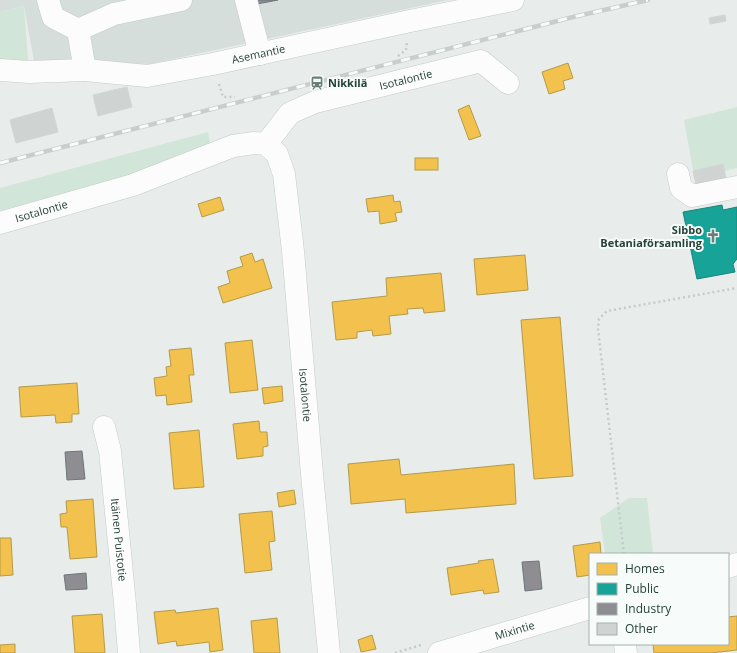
<svg xmlns="http://www.w3.org/2000/svg" width="737" height="653" font-family="'Open Sans',sans-serif">
<style>
.built{fill:#d6dedb}
.green{fill:#d1e6d8}
.homes{fill:#f2c14e;stroke:#b49b48}
.public{fill:#17a398;stroke:#1b867c}
.industry{fill:#8d8d92;stroke:#6e7678}
.building{fill:#cfd4d2;stroke:#d1d6d4}
.lines{fill:none;stroke-linecap:round;stroke-linejoin:round}
.minor-casing{stroke:#c5cac8;stroke-width:23}
.path{stroke:#c3ccca;stroke-width:2.5;stroke-dasharray:2 3;stroke-linecap:butt}
.minor{stroke:#fcfcfc;stroke-width:22}
.rail-casing{stroke:#c9cdcc;stroke-width:4.5}
.rail{stroke:#f7fbf9;stroke-width:3;stroke-dasharray:9;stroke-linecap:butt}
.labels{text-anchor:middle;stroke-width:4;stroke-linejoin:round;paint-order:stroke}
.street-label{font-size:11px;fill:#24423a;stroke:#f7fbf9}
.poi-label{font-size:11px;font-weight:bold;fill:#24423a;stroke:#f7fbf9;text-anchor:start}
</style>
<rect width="100%" height="100%" fill="#e8edeb"/>
<polygon class="built" points="0,0 448,0 150,64 34,61 24,6 0,12"/>
<g class="green">
<polygon points="24,6 29,72 0,70 0,12"/>
<polygon points="737,107 737,168 724,171 723,164 693,171 684,120"/>
<polygon points="208,132 211,147 128,180 0,215 0,188"/>
<polygon points="629,498 647,498 653,554 605,554 600,518"/>
</g>
<g class="homes">
<polygon points="568,63 573,78 563,81 565,89 549,94 542,72"/>
<polygon points="469,105 481,136 469,140 458,110"/>
<rect x="415" y="158" width="23" height="12"/>
<polygon points="393,195 394,202 400,201 402,212 395,213 397,221 380,224 379,211 368,212 366,199"/>
<polygon points="220,197 224,210 202,217 198,204"/>
<polygon points="252,253 255,262 263,259 272,288 223,303 218,287 230,283 227,271 243,266 240,257"/>
<polygon points="525,255 528,290 477,295 474,259"/>
<polygon points="441,273 445,311 424,313 423,308 407,309 408,314 389,316 391,334 373,336 372,330 357,332 357,338 336,340 332,302 387,296 386,278"/>
<polygon points="560,317 573,476 534,479 521,320"/>
<polygon points="252,340 258,390 230,393 225,343"/>
<polygon points="191,348 194,375 189,375 192,402 167,405 166,395 156,396 154,378 167,376 166,367 171,366 169,350"/>
<polygon points="77,383 79,414 72,414 72,422 56,423 55,415 21,417 19,387"/>
<polygon points="282,386 283,401 264,404 262,388"/>
<polygon points="259,421 260,432 267,432 268,446 263,447 263,456 237,459 233,424"/>
<polygon points="199,430 204,487 174,489 169,433"/>
<polygon points="399,459 401,475 514,464 516,504 406,513 405,499 351,504 348,464"/>
<polygon points="294,490 296,504 279,507 277,493"/>
<polygon points="93,499 97,557 70,559 67,527 61,527 60,514 67,513 66,501"/>
<polygon points="272,511 275,541 269,542 272,570 245,573 239,514"/>
<polygon points="0,538 11,538 13,575 0,576"/>
<polygon points="600,542 601,554 590,554 590,575 577,577 573,546"/>
<polygon points="493,559 499,592 484,594 483,590 451,595 447,568 479,563 478,561"/>
<polygon points="218,608 223,650 210,652 209,642 177,646 176,641 158,644 154,612 175,610 176,613"/>
<polygon points="102,614 105,653 75,653 72,616"/>
<polygon points="737,616 737,650 711,653 654,653 653,644 728,644 728,617"/>
<polygon points="277,618 280,653 254,653 251,621"/>
<polygon points="372,635 376,649 361,652 358,640"/>
<polygon points="15,644 15,653 0,653 0,645"/>
</g>
<polygon class="public" points="722,205 723,210 737,207 737,259 733,264 735,272 697,279 683,212"/>
<g class="industry">
<polygon points="256,0 278,0 257,4"/>
<polygon points="82,451 85,479 67,480 65,452"/>
<polygon points="539,561 542,589 525,591 522,562"/>
<polygon points="86,573 87,589 66,590 64,575"/>
</g>
<g class="building">
<polygon points="725,15 726,21 710,24 709,18"/>
<polygon points="127,87 132,107 98,116 93,95"/>
<polygon points="52,108 58,132 16,143 10,120"/>
<polygon points="723,164 726,178 696,185 693,171"/>
</g>
<g class="lines">
<g class="minor-casing">
<g id="minor">
<polyline points="48,0 53,17 78,30"/>
<polyline points="246,0 260,54"/>
<path id="s1" d="M0,70L29,72L85,70L147,76L213,64L410,21L513,0"/>
<polyline points="85,70 78,30 114,14 181,0"/>
<path id="s2" d="M266,144L290,113L315,102L481,61L508,83"/>
<polyline points="678,174 681,188 692,196 737,187"/>
<path id="s3" d="M0,223L133,185L233,146L254,143L266,144L277,154L284,174L293,251L312,474L329,653"/>
<path id="s4" d="M104,427L110,451L125,604L129,653"/>
<polyline points="728,567 737,564"/>
<polyline points="625,644 626,653"/>
<path id="s5" d="M439,653L590,608"/>
</g>
</g>
<g class="path">
<polyline points="398,56 406,50 407,42"/>
<polyline points="219,84 223,97 235,97"/>
<polyline points="624,554 598,329 599,319 607,311 737,288"/>
<polyline points="395,653 421,645"/>
</g>
<use href="#minor" class="minor"/>
<g class="rail-casing">
<polyline id="rail" points="0,163 573,17 648,0"/>
</g>
<use href="#rail" class="rail"/>
</g>
<defs>
<g id="station-bare" transform="scale(1.08)"><path d="M-3-6H3Q5-6 5-4V2Q5 4 3 4L4.5 6H3L1.5 4h-3L-3 6H-4.5L-3 4Q-5 4-5 2V-4Q-5-6-3-6ZM-3.5-4v3h7v-3ZM-3.5 1v1.5H-2V1ZM2 1v1.5H3.5V1Z" fill="#697e78" stroke="#f7fbf9" stroke-width="2.5" paint-order="stroke"/></g>
<g id="church-bare" transform="scale(1.08)"><path d="M-1.2-6h2.4v3.5h3.3v2.4h-3.3V6h-2.4V-.1h-3.3v-2.4h3.3Z" fill="#697e78" stroke="#f7fbf9" stroke-width="2.5" paint-order="stroke"/></g>
</defs>
<g fill-rule="evenodd">
<use href="#station-bare" x="317" y="83"/>
<use href="#church-bare" x="713" y="236"/>
</g>
<g class="labels">
<g class="street-label">
<text dy="4" stroke="none"><textPath href="#s1" startOffset="261">Asemantie</textPath></text>
<text dy="4" stroke="none"><textPath href="#s2" startOffset="160">Isotalontie</textPath></text>
<text dy="4" stroke="none"><textPath href="#s3" startOffset="43">Isotalontie</textPath></text>
<text dy="4" stroke="none"><textPath href="#s3" startOffset="537">Isotalontie</textPath></text>
<text dy="4" stroke="none"><textPath href="#s4" startOffset="114">Itäinen Puistotie</textPath></text>
<text dy="4" stroke="none"><textPath href="#s5" startOffset="79">Mixintie</textPath></text>
</g>
<g class="poi-label">
<text x="328" y="87">Nikkilä</text>
<text x="702" y="234" text-anchor="end">Sibbo<tspan x="702" dy="13">Betaniaförsamling</tspan></text>
</g>
</g>
<rect x="589" y="553" width="140" height="92" fill="#f7fbf9" stroke="#a3b1ad"/>
<rect x="597" y="563" width="20" height="12" fill="#f2c14e" stroke="#a3b1ad"/>
<text x="625" y="573" font-size="12" fill="#24423a">Homes</text>
<rect x="597" y="583" width="20" height="12" fill="#17a398" stroke="#a3b1ad"/>
<text x="625" y="593" font-size="12" fill="#24423a">Public</text>
<rect x="597" y="603" width="20" height="12" fill="#8d8d92" stroke="#a3b1ad"/>
<text x="625" y="613" font-size="12" fill="#24423a">Industry</text>
<rect x="597" y="623" width="20" height="12" fill="#cfd4d2" stroke="#a3b1ad"/>
<text x="625" y="633" font-size="12" fill="#24423a">Other</text>
</svg>
